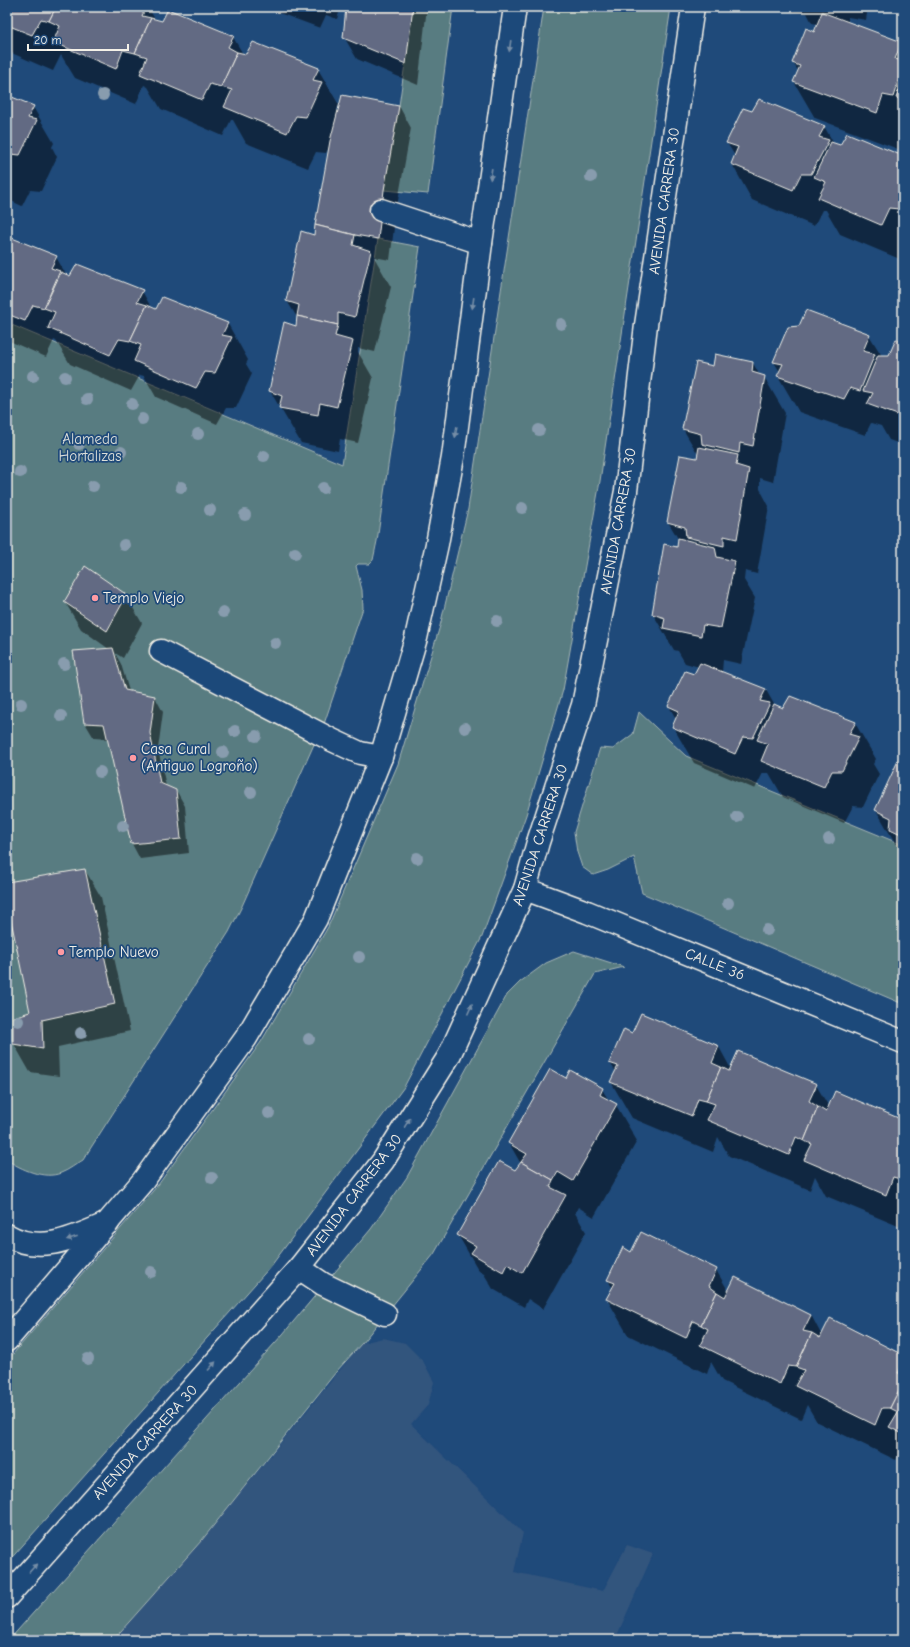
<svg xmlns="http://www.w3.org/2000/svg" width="910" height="1647" font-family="'Comic Neue',sans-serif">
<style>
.built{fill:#33547d}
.green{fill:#597c81;stroke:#a6b6b4}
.shadow{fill:#0007}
.building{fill:#626b83;stroke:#f4f1e8}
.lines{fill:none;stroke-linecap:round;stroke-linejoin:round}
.minor-casing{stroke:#f4f1e8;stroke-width:25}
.major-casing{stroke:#f4f1e8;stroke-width:25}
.minor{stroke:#1f4a7a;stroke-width:22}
.major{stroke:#1f4a7a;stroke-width:22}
.tree{fill:#889cae}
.oneway{fill:#748da6}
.poi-dot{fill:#ff9aa2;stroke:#1f4a7a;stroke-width:1.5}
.labels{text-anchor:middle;stroke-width:3.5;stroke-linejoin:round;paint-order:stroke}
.street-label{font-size:15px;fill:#f4f1e8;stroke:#1f4a7a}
.park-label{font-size:15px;fill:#dddfd9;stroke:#1f4a7a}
.poi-label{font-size:15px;fill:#f4f1e8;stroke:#1f4a7a;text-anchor:start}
</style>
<rect width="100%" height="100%" fill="#1f4a7a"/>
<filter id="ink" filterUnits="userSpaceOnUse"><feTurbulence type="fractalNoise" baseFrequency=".025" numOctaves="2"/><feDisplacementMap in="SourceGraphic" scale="8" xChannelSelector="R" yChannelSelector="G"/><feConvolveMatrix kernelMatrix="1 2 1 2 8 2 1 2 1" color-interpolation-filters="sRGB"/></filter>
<g filter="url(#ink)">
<polygon class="built" points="383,1338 405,1343 423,1361 434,1382 428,1405 411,1424 523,1533 514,1572 603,1591 627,1545 653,1554 615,1640 113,1640 202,1540 362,1343"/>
<g class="green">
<polygon points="413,7 453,7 428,194 384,190 399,106"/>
<polygon points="544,7 671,7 600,481 563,690 526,815 482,937 404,1087 271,1266 7,1563 7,1361 158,1185 261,1042 328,927 398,764 440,626 468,509"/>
<path d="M378,239L420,247L377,541L373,560L369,564H358L356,566L362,590L363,608L324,724L292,711L284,728L315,742L242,906L229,932L83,1160C76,1164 69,1170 61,1173C44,1180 21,1169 7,1160V323L342,464Z"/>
<polygon points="639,712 686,756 903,845 903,1004 642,893 634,857 608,870 593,875 582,867 577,852 574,832 600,748 613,749 633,734"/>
<polygon points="574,951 624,967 595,974 434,1254 362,1343 336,1372 202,1540 113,1640 9,1640 283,1334 371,1229 407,1177 507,995 520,982 546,963"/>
</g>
<g class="shadow">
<polygon points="7,7 148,7 156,21 233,37 243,54 318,69 339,105 337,109 339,113 399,106 411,128 396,212 390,260 374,257 391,287 375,352 358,348 358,352 373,378 358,443 340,439 338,451 301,443 270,391 297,327 298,319 287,301 315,236 329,147 326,153 316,152 308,168 246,143 233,120 231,120 223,136 161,109 148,87 144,85 136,104 75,78 61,55 53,71 7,51"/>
<polygon points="263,7 341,7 337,19 326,15 320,28"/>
<polygon points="347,7 427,7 418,85 357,59 344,37"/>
<polygon points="790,7 868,7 866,20 848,17 848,23 901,43 903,46 903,132 898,149 815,118 794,82 799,72 793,63 814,33 818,24 812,23 807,13 793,12"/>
<polygon points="7,96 33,107 54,143 52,147 57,157 41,191 30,190 22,206 7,199"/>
<polygon points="753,112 824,126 834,144 903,157 902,260 840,234 826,210 822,210 814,226 752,200 732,164 735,156 727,143"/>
<polygon points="7,238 56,257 67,276 142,291 152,309 157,310 163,298 228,324 248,360 246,364 252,374 236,408 226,408 217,424 156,397 144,376 140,375 131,391 70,364 56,341 54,340 46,357 7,340"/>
<polygon points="869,335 882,356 889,356 903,342 903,445 889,440 881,426 871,423 865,435 799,412 778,376 780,372 774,362"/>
<polygon points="753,363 760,376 764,377 785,413 773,482 760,478 760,489 769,506 757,574 745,571 744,580 755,598 741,664 723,660 722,672 766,690 775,706 783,709 855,723 876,759 873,764 879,774 863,807 853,806 844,823 783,797 769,773 763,773 755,789 694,763 673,727 676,719 669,706 694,676 699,667 685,663 678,651 674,650 653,614 678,549 679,540 668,522 698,460 699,456 683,429 714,367"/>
<polygon points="126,596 142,623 123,658 115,653 121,664 129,691 155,697 163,712 158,749 166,786 176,790 185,806 189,853 140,859 132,844 108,739 94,738 85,723 109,649 81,629 65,602"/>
<polygon points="903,752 903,849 897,846 876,810"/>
<polygon points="85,870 101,897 130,1031 58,1047 59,1076 30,1072 14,1044 31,1012 7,896 7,883"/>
<polygon points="641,1015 719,1047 731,1069 816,1085 829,1107 903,1121 903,1228 826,1196 815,1176 810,1190 729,1156 718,1137 713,1152 632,1118 611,1082 616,1072 610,1063 632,1034"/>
<polygon points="566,1079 602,1089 609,1101 616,1105 637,1141 594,1217 578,1207 575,1213 586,1232 543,1309 528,1299 524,1307 493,1289 484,1274 479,1271 458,1235 521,1164 509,1143"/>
<polygon points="631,1253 716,1270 729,1292 811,1315 822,1336 903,1356 903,1449 902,1447 896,1460 817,1422 807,1405 801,1419 722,1381 711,1362 707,1374 628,1335 607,1299 613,1289 608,1280"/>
</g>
<g class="building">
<polygon points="7,7 56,7 49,21 41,19 32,35 7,25"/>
<polygon points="56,7 146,7 142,16 151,18 135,53 123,50 116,69 53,42 60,26 49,21"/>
<polygon points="346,7 413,7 406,64 343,38"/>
<polygon points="168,9 234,36 228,47 237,52 221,87 210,84 202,100 140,74 147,57 135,53 151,18 162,21"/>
<polygon points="822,12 902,42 895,59 903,61 903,66 893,97 883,95 877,113 793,82 800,66 792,63 806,28 814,32"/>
<polygon points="253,42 319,68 313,80 322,82 306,117 296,116 287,133 224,107 232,90 221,87 237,52 246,54"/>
<polygon points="903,80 903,99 896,98"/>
<polygon points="7,95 34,106 28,118 37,120 20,155 10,154 7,160"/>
<polygon points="342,95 399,106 384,190 378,239 355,235 315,225 330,141"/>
<polygon points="759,99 825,126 819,137 829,140 811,174 801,174 793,190 731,164 738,147 726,143 743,108 752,111"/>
<polygon points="903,108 903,119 899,117"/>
<polygon points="847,133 903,156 903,201 899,209 889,208 881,225 818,198 826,182 814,177 831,142 840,145"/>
<polygon points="315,225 355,235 353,245 371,251 355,317 338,313 338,325 297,316 299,305 286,301 301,231 314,235"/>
<polygon points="7,236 57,256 51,268 60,271 44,308 33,305 25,321 7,314"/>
<polygon points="77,264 143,290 137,302 147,305 130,341 119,339 110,355 48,328 55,312 44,308 61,272 70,276"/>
<polygon points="162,297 228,323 222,335 232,337 215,373 205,372 196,388 134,361 141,345 130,341 147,305 156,309"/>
<polygon points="806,310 870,334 863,351 875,354 860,391 850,388 844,399 777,376 783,364 773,362 788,327 799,326"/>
<polygon points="297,316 338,325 335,336 353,341 337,407 320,403 318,415 279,408 282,396 269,391 284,322 296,326"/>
<polygon points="896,339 903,341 903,417 867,404 873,393 863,391 878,355 889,355"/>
<polygon points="715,354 753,362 752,372 765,376 753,446 740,443 739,453 702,444 701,434 682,429 696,362 713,366"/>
<polygon points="699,447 738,455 736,465 749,469 737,539 724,536 724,546 686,537 685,527 667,522 680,455 697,458"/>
<polygon points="678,538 715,547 717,557 735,561 721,628 703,625 701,636 663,628 665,618 652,614 664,544 677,547"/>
<polygon points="85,566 127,595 107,631 64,602"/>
<polygon points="113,648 125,690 155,696 150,733 160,783 176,790 181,839 131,844 104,724 84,723 73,651"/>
<polygon points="700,663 766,689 760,701 770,703 753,738 743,737 735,754 672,727 679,711 668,706 685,671 694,674"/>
<polygon points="790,696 856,722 849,734 859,737 842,771 832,771 824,787 761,761 768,744 757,740 774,704 783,708"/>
<polygon points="903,750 903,835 890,829 891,818 875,810"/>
<polygon points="85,869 115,1004 42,1020 43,1049 13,1044 13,1017 30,1012 7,901 7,882"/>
<polygon points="641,1013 719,1046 712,1063 721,1067 706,1101 698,1099 692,1116 610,1082 618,1066 609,1063 624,1029 632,1033"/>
<polygon points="738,1051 817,1084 809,1101 818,1107 804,1141 796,1137 789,1155 707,1120 715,1104 706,1101 721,1067 729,1071"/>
<polygon points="550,1069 566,1078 570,1070 603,1088 600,1095 617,1104 573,1181 558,1172 553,1180 521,1162 527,1154 508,1143"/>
<polygon points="835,1091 903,1120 903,1172 900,1179 893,1177 886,1195 804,1160 812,1144 804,1141 818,1107 826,1112"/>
<polygon points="499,1161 515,1170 521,1162 553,1180 550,1187 566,1195 522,1273 507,1264 503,1272 471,1253 476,1246 457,1235"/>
<polygon points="641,1232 717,1269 709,1286 717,1292 701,1325 693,1321 686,1338 606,1299 615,1283 607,1280 623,1247 631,1252"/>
<polygon points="735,1277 811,1315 803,1331 812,1333 796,1367 788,1366 780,1384 700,1345 708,1329 701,1325 717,1292 725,1297"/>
<polygon points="830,1318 903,1355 903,1363 898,1373 903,1374 903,1382 890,1408 882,1408 875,1425 795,1386 804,1370 796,1367 812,1333 820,1338"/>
<polygon points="903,1382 903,1434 889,1427 898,1412 890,1408"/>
</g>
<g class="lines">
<g class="minor-casing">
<g id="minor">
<polyline points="381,210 481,243"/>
<polyline points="161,651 332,740 360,753 381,757"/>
<polyline points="525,889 587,912 903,1042"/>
<path d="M7,1235C41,1255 75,1237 108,1223"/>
<polyline points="299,1268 323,1284 385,1314"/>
</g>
</g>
<g class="major-casing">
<g id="major">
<polyline points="7,1340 143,1181 246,1038 316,919 381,757 416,638 437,544 453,457 481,243 515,7"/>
<polyline points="7,1597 299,1268 383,1161 449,1056 525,889 538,842 583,705 626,491 646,325 693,7"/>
</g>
</g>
<use href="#minor" class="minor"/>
<use href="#major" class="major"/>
</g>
<g class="tree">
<circle cx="103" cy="95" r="6"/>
<circle cx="591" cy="177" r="6"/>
<circle cx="561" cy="324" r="6"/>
<circle cx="33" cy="376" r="6"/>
<circle cx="65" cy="377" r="6"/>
<circle cx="87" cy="399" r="6"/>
<circle cx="132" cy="404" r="6"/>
<circle cx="142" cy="419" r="6"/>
<circle cx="539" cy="430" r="6"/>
<circle cx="198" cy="434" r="6"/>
<circle cx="79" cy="444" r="6"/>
<circle cx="121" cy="452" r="6"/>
<circle cx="264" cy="456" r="6"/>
<circle cx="20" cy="472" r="6"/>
<circle cx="93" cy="486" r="6"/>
<circle cx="181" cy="487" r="6"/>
<circle cx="323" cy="488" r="6"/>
<circle cx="522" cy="508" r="6"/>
<circle cx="210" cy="510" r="6"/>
<circle cx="245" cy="515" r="6"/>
<circle cx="124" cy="545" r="6"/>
<circle cx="295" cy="553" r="6"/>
<circle cx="223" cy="612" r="6"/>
<circle cx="497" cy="621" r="6"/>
<circle cx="275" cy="643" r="6"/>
<circle cx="64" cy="664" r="6"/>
<circle cx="21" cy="704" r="6"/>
<circle cx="61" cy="716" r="6"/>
<circle cx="465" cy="728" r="6"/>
<circle cx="235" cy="731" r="6"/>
<circle cx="256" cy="736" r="6"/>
<circle cx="223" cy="752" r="6"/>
<circle cx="100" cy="772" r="6"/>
<circle cx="251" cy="792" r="6"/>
<circle cx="737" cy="817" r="6"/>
<circle cx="123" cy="826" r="6"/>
<circle cx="829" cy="839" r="6"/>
<circle cx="417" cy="858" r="6"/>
<circle cx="728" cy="903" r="6"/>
<circle cx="767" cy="930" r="6"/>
<circle cx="359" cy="957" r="6"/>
<circle cx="18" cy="1021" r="6"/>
<circle cx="81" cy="1033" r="6"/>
<circle cx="309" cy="1039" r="6"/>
<circle cx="269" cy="1113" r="6"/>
<circle cx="212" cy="1178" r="6"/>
<circle cx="151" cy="1272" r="6"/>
<circle cx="88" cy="1359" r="6"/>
</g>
<defs><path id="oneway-solid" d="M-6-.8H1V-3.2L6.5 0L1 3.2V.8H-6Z"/></defs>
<g class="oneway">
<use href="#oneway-solid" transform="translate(510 46) rotate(98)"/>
<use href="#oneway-solid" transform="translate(491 174) rotate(98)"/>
<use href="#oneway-solid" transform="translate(473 303) rotate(98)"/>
<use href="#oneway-solid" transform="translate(456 432) rotate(98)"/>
<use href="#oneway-solid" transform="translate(470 1009) rotate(-66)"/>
<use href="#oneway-solid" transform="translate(407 1123) rotate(-58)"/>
<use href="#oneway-solid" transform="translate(72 1238) rotate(162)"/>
<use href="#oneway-solid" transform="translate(212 1366) rotate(-48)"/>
<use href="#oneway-solid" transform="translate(33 1568) rotate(-48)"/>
</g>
</g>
<g class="poi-dot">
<circle cx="95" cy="598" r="4"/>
<circle cx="133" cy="758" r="4"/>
<circle cx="61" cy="952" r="4"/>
</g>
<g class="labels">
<g class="street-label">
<text transform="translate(664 201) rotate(-82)" y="5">AVENIDA CARRERA 30</text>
<text transform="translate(618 521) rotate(-80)" y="5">AVENIDA CARRERA 30</text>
<text transform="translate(540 835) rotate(-72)" y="5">AVENIDA CARRERA 30</text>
<text transform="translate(715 964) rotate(22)" y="5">CALLE 36</text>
<text transform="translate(354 1195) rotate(-53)" y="5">AVENIDA CARRERA 30</text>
<text transform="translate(145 1442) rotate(-48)" y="5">AVENIDA CARRERA 30</text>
</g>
<g class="park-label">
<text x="90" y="444">Alameda<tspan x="90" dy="17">Hortalizas</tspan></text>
</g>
<g class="poi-label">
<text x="103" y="603">Templo Viejo</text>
<text x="141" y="754">Casa Cural<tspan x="141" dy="17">(Antiguo Logroño)</tspan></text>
<text x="69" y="957">Templo Nuevo</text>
</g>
</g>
<rect width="910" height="1647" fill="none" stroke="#1f4a7a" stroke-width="24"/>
<rect x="12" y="12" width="886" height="1623" fill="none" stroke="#f4f1e8" stroke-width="1.5" filter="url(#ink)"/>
<path d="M28 44v6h100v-6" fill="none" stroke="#f4f1e8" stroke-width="2"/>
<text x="34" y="44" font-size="12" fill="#f4f1e8" stroke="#1f4a7a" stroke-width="3" paint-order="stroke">20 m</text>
</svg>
